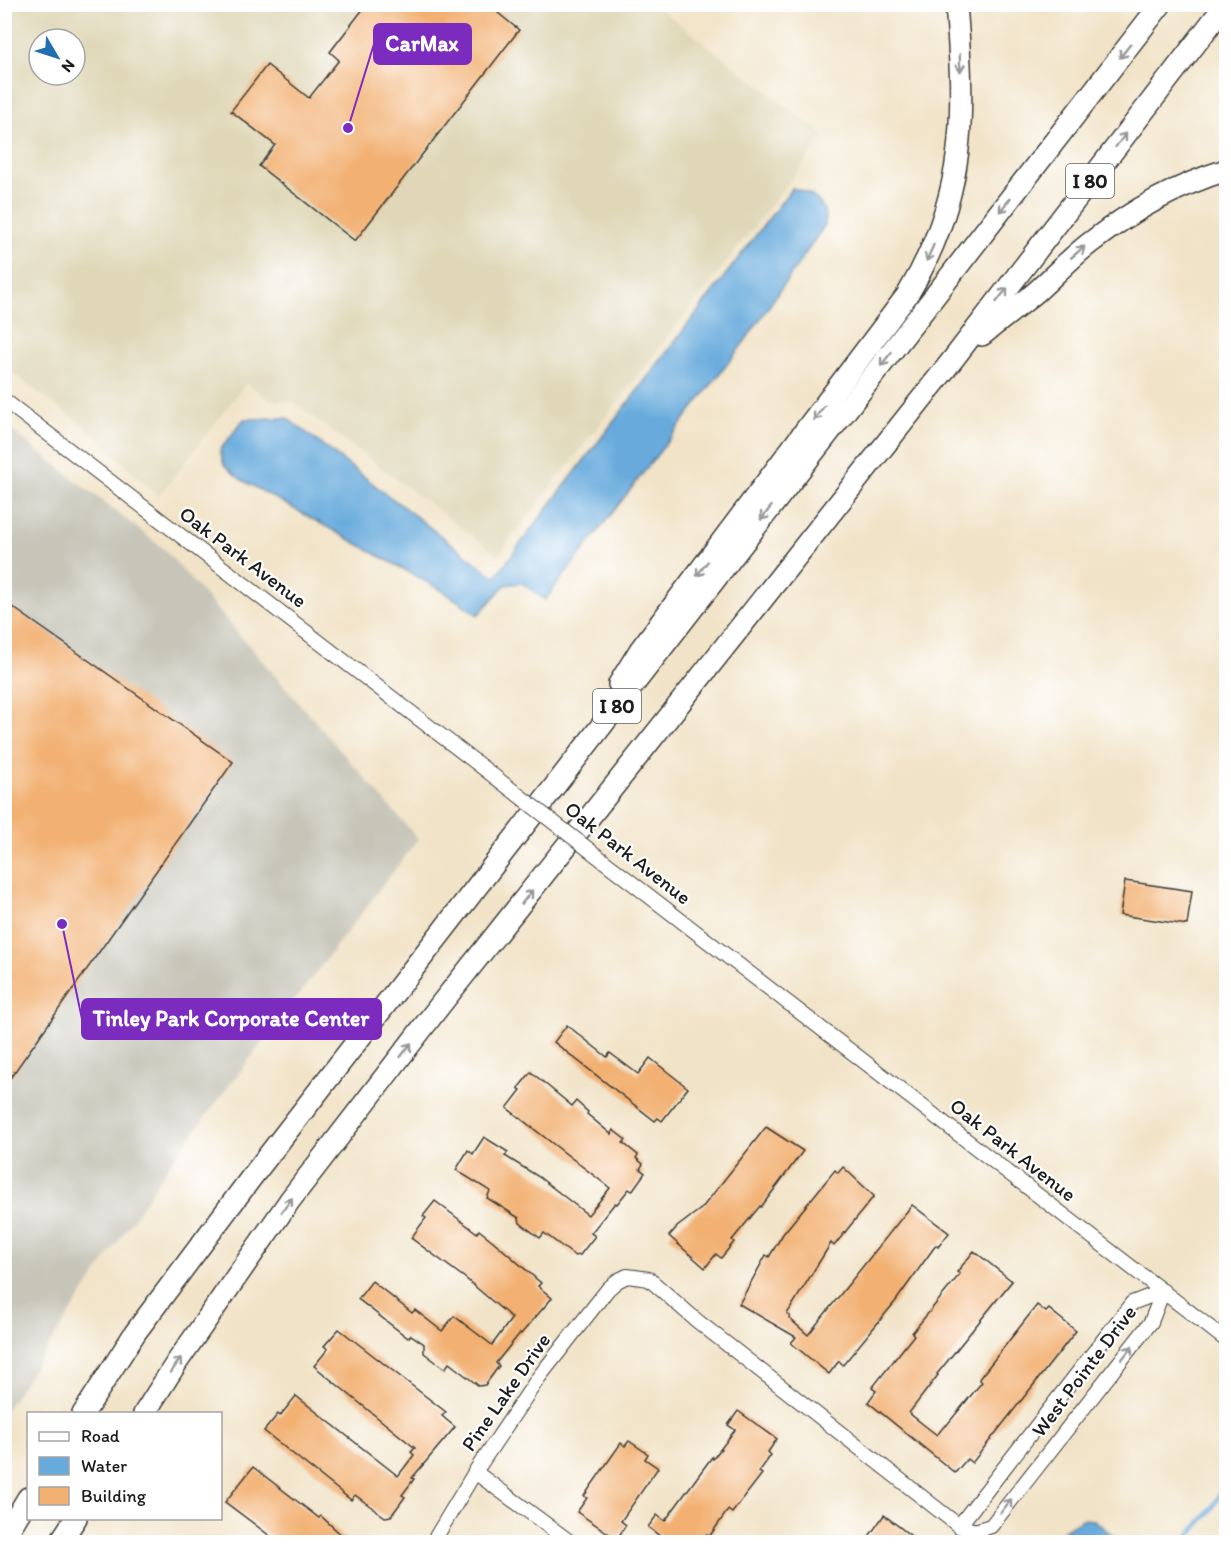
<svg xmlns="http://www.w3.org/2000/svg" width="1231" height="1547" font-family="Itim,sans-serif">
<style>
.built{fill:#dfd7b7;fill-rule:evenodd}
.industrial{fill:#c6c5b8}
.water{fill:#67aadc;stroke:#42637c;stroke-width:1.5}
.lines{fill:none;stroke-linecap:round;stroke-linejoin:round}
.stream{stroke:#67aadc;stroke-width:4.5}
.building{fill:#f2b173}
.minor-casing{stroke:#3c3a36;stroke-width:16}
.highway-casing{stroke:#3c3a36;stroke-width:24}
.minor{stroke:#fff;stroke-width:14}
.highway{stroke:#fff;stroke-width:21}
.minor-bridge-casing{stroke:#3c3a36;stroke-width:16;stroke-linecap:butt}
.minor-bridge{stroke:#fff;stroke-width:14}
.oneway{stroke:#999}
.labels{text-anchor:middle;stroke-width:4.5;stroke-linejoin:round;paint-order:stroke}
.shield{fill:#fff;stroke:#606060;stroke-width:1.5}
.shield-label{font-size:20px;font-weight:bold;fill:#1c1c1c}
.street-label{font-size:21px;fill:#1c1c1c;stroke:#fff}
.leader{fill:none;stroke:#7b2cbf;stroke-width:2}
.callout-dot{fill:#7b2cbf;stroke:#fff;stroke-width:2}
.callout{fill:#7b2cbf;stroke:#7b2cbf;stroke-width:2}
.callout-label{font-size:22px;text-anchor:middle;font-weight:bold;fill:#fff}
</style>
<rect width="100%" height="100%" fill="#fff"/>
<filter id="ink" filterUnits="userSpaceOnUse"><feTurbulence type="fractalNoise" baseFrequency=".0167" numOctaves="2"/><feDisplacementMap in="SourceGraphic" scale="12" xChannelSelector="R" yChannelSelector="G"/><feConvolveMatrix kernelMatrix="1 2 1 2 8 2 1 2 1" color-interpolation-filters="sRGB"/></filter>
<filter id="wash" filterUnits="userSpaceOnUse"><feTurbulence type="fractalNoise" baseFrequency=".008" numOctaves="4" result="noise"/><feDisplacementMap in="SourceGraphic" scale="24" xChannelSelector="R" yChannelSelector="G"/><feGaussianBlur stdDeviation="1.35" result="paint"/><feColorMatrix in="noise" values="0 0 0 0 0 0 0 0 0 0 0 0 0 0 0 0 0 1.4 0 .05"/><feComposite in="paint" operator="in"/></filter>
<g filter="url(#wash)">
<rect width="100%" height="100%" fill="#f1e3c7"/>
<path class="built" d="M4,5H655L825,136L498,555L293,402L269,400L246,383L159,496L88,430L5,367ZM39,39H75V75H39Z"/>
<polygon class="industrial" points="5,425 165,550 418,839 171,1162 5,1411"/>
<g class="water">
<path d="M792,188C812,192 828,204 825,225L745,341L545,600L522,583L505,585L478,615L443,591L240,479L224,465L220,450L244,419L287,418L495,577Z"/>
<polygon points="1083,1519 1094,1520 1121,1542 1054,1542 1065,1529"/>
</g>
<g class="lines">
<path class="stream" d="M1184,1542C1195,1527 1218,1506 1222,1488C1225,1480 1223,1472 1226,1464"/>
</g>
<g id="blocks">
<g class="building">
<polygon points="367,4 487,4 519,30 355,241 259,166 275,145 231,111 267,65 309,98 339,60 330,52"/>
<polygon points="4,601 233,762 4,1087"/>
<polygon points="1125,881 1192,891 1187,925 1120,915"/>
<polygon points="567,1025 607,1057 610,1053 638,1074 650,1058 688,1088 662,1121 658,1118 655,1121 554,1042"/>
<polygon points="531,1072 572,1106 576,1101 588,1112 587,1114 611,1134 613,1130 626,1140 623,1143 638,1155 636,1158 643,1164 640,1169 645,1173 632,1191 629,1189 617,1204 615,1203 591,1233 595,1236 580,1255 575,1256 544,1233 540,1238 520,1223 519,1218 487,1198 490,1191 456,1170 468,1150 473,1154 484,1137 508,1152 505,1156 539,1177 588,1215 610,1188 507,1108 521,1090 518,1088"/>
<polygon points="766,1127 803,1151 761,1207 760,1206 732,1240 734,1242 721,1258 716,1254 705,1268 669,1236 677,1227 702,1208"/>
<polygon points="843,1167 874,1196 834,1246 831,1243 787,1314 790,1316 789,1318 808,1335 912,1205 949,1233 938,1247 936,1245 895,1302 843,1365 839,1361 829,1374 791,1343 796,1337 739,1304 766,1255 769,1257 783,1234 835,1170 838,1173"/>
<polygon points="435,1201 477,1233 479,1230 493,1241 541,1283 538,1286 552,1298 521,1334 520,1333 496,1363 499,1366 485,1385 479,1386 449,1363 445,1369 424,1353 424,1344 411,1335 408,1338 358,1299 372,1281 412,1313 415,1310 442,1331 454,1316 492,1345 512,1318 465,1278 411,1238 426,1218 423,1216"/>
<polygon points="974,1251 1012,1281 937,1374 938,1375 909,1413 929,1429 937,1435 945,1425 946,1426 982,1382 979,1379 1037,1305 1046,1312 1049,1309 1076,1331 972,1463 967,1459 955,1473 868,1402 876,1391 872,1388 914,1335 912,1333 960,1274 957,1272"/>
<polygon points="339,1329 446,1412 442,1416 455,1427 412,1478 414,1479 402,1495 405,1497 391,1516 385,1517 355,1495 351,1500 264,1431 278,1414 280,1416 296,1396 398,1476 414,1455 411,1452 415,1448 314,1366 328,1349 324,1346"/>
<polygon points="738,1411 777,1439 768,1452 771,1455 759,1472 762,1474 732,1513 728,1510 709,1537 707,1535 702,1542 668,1542 648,1527 657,1515 665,1521 712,1457 713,1459 735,1430 728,1425"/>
<polygon points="629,1441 648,1454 645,1459 658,1468 621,1521 626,1525 617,1539 577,1512 587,1498 584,1496 621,1443 625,1446"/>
<polygon points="253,1467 319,1518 321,1516 349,1542 278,1542 225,1502"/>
<polygon points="884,1515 919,1542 865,1542"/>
</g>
</g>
</g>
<g filter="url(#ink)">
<use href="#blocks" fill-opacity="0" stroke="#3c3a36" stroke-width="1.5"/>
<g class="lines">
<g class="minor-casing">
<g id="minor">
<polyline points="4,400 495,777"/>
<polyline points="614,869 1226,1340"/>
<polyline points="475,1472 570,1542"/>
<polyline points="959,1526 1132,1303 1163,1291"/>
<polyline points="433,1542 475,1472 539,1377 608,1289 617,1281 627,1276 649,1279 696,1320 959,1526 975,1531 991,1526 1151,1322 1163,1291"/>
</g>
</g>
<g class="highway-casing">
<g id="highway">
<path d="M982,335C1000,320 1018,307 1036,292C1055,275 1073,255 1094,240C1134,209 1179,185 1226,170"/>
<path d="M619,684L640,650L908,294C967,195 965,115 956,4"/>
<polyline points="83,1414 135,1333 251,1178 1161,4"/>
<polyline points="144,1414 177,1362 290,1200 441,1004 954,358 1226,4"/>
<polyline points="4,1538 28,1498"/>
<polyline points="60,1542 76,1518"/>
</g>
</g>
<use href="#minor" class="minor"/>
<use href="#highway" class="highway"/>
<g class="minor-bridge-casing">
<polyline id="minor-bridge" points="495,777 614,869"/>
</g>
<use href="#minor-bridge" class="minor-bridge"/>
</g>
<defs><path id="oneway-shaft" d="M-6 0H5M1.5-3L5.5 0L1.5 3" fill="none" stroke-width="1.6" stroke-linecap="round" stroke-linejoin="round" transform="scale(1.5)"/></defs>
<g class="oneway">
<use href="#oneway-shaft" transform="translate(1125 51) rotate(128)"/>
<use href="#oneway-shaft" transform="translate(960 63) rotate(88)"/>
<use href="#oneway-shaft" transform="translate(1121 140) rotate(-52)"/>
<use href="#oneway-shaft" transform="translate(1005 205) rotate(128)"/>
<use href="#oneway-shaft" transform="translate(1078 252) rotate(-40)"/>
<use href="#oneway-shaft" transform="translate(930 253) rotate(114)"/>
<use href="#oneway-shaft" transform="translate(1002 295) rotate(-52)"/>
<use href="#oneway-shaft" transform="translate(886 359) rotate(128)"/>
<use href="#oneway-shaft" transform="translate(819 413) rotate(127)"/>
<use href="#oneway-shaft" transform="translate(766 513) rotate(128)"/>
<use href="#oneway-shaft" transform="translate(702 569) rotate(127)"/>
<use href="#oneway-shaft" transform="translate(527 897) rotate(-52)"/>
<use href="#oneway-shaft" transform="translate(406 1050) rotate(-52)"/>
<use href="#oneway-shaft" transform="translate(287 1205) rotate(-54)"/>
<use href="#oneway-shaft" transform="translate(1127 1353) rotate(-52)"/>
<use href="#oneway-shaft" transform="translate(176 1365) rotate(-56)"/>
<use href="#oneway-shaft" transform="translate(1006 1506) rotate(-52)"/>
</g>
</g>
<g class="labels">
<g class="shield">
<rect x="1066" y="164" width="48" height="34" rx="4.5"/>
<rect x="593" y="689" width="48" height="34" rx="4.5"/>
</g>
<g class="shield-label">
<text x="1090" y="188">I 80</text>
<text x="617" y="713">I 80</text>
</g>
<g class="street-label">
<text transform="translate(243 557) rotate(37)" y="7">Oak Park Avenue</text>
<text transform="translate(628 853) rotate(38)" y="7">Oak Park Avenue</text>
<text transform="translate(1013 1150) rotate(38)" y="7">Oak Park Avenue</text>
<text transform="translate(1084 1371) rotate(-53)" y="7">West Pointe Drive</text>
<text transform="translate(506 1392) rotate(-55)" y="7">Pine Lake Drive</text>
</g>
</g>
<path class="leader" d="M348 128L374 44M62 924L82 1019"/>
<g class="callout-dot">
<circle cx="348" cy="128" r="6"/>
<circle cx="62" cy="924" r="6"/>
</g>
<g class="callout">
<rect x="374" y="24" width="97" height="40" rx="6"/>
<rect x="82" y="999" width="299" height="40" rx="6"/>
</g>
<g class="callout-label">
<text x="422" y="51">CarMax</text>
<text x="231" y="1026">Tinley Park Corporate Center</text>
</g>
<rect width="1231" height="1547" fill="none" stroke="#fff" stroke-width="24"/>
<rect x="27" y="1412" width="195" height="108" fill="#ffffff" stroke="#a4a4a4" stroke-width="1.5"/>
<rect x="39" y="1432" width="30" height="9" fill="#ffffff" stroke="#a4a4a4" stroke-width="1.5"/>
<text x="81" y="1442" font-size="18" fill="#1c1c1c">Road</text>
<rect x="39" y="1457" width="30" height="18" fill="#67aadc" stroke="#a4a4a4" stroke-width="1.5"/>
<text x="81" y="1472" font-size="18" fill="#1c1c1c">Water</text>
<rect x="39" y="1487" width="30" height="18" fill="#f2b173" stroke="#a4a4a4" stroke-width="1.5"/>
<text x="81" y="1502" font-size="18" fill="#1c1c1c">Building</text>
<g transform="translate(57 57) rotate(129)"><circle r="28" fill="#ffffff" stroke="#a4a4a4" stroke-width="1.5"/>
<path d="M0-4.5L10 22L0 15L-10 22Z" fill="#1f6fb2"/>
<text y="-9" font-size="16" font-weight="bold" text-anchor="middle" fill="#1c1c1c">N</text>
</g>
</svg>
